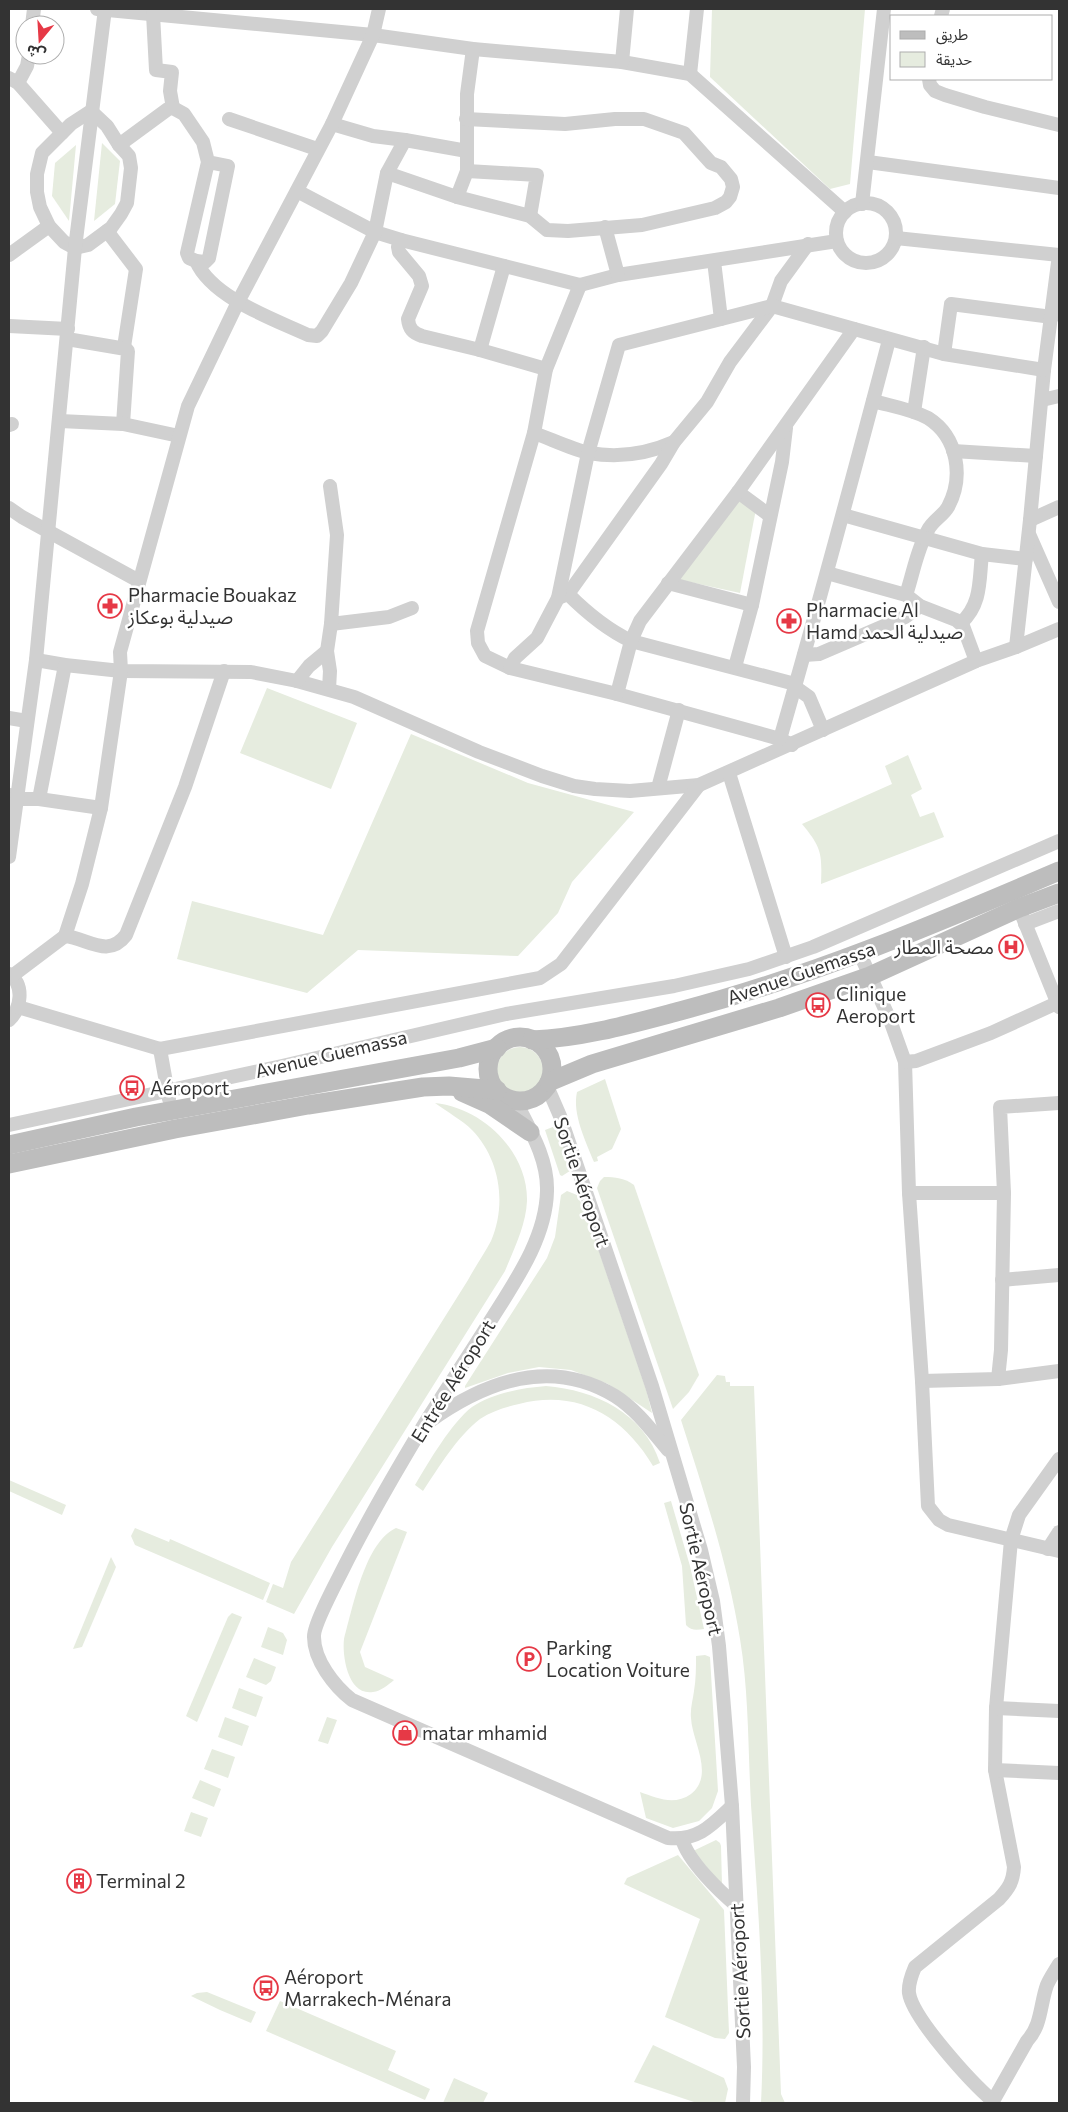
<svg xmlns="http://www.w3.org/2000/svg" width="1068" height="2112" font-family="Commissioner,'Noto Sans Arabic',sans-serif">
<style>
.green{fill:#e6ecdf}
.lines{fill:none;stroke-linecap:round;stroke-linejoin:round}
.street{stroke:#d0d0d0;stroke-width:14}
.secondary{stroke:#bdbdbd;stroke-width:19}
.labels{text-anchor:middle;stroke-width:5;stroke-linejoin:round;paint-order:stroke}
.poi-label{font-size:19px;fill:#333;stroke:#fff;text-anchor:start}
.street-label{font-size:19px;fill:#333;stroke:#fff}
</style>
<rect width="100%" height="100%" fill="#fff"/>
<g class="green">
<polygon points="712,9 865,9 850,184 830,189 710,77"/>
<polygon points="102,143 120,161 115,204 94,221"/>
<polygon points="76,145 69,221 52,196 55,163"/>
<polygon points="739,499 756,509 740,593 676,579"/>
<polygon points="267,688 357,723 331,789 240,753"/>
<polygon points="411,734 528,783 634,812 572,882 558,913 518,956 358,950 307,993 177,959 192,901 323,935"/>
<path d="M908,755L922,789L911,795L920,817L934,812L944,837L821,884C822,854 822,848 802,824L892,784L885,766Z"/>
<circle cx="520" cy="1070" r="23"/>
<path d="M605,1079L621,1129L612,1149L597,1157L598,1161L594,1162C586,1142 572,1114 577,1092Z"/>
<path d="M435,1103C483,1108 528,1152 527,1201C526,1225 514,1249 505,1271L332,1547L294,1614L266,1602L273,1584L283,1588L291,1562L468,1280C475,1267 484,1254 491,1241C507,1204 500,1159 472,1130C462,1120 447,1112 435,1103Z"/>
<polygon points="558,1125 573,1169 562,1176 560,1175 545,1130"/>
<path d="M604,1177C615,1177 625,1178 634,1185L699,1375L689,1392L673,1409L597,1188L600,1181Z"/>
<polygon points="567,1191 577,1195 586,1213 646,1389 652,1413 608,1384 571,1370 539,1367 508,1373 465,1388 465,1386 547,1258 555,1237 561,1195"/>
<path d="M717,1375L725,1376L726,1382H730V1386H754L781,2094L785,2103H761C766,2004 758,1904 751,1805C748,1750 749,1693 740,1639C728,1564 704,1492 681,1420Z"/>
<path d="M546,1386C595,1390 644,1413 660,1463L653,1466C623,1416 578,1389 519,1404C505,1407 492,1411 480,1419C457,1437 439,1467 423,1491L415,1485C428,1463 452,1422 472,1407C492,1393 522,1388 546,1386Z"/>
<polygon points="9,1480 66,1505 62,1515 9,1491"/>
<path d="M671,1501L690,1566L704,1629C697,1630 691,1631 686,1625L682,1566L664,1503Z"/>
<polygon points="135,1528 169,1542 170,1539 270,1583 263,1600 135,1545 131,1536"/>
<path d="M396,1528L407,1532L360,1652L365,1667L394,1680C388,1685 381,1691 373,1692C348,1696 342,1656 344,1639C353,1607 365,1542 396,1528Z"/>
<polygon points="111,1557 116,1567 82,1647 73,1649"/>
<polygon points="232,1613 242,1617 197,1722 186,1716 228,1617"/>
<polygon points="268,1627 283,1633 287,1640 283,1655 261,1647"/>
<path d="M705,1655L710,1657L718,1791L712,1808L699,1821L673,1828L646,1818L640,1792C657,1798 674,1806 691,1794C715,1775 692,1741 691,1718C690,1709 693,1699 694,1691C696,1679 696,1668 696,1656Z"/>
<polygon points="254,1658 276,1667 271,1681 266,1685 246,1677"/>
<polygon points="239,1688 263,1697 256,1717 232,1708"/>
<polygon points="225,1717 249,1726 242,1746 218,1737"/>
<polygon points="327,1717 337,1720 328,1744 318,1741"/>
<polygon points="212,1749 235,1757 228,1778 204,1769"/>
<polygon points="200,1780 221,1789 214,1807 192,1798"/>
<polygon points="191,1812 208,1818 201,1837 184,1831"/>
<polygon points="716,1840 720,1843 721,1846 722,1885 693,1851"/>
<polygon points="678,1855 724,1910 729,2033 725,2039 715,2038 665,2017 700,1919 624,1884 627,1878"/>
<polygon points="207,1992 256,2012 251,2023 220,2010 191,1996 197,1993"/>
<polygon points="280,2001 396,2051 388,2070 430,2089 425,2100 266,2031"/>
<polygon points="653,2045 724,2078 728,2089 725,2103 697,2103 634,2082"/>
<polygon points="454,2078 488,2093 483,2103 443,2103"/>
</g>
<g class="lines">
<g class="street">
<polyline points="97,9 373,35 473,49 622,62 690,74 845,212"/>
<polyline points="153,14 156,70 172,72 170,91 173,108"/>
<polyline points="941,16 943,9"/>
<polyline points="32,25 34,9"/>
<polyline points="622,62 627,9"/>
<polyline points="690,74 697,9"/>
<polyline points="9,78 18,83 62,133"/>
<polyline points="929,79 930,85 935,91 945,95 985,107 1059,125"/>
<polyline points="18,83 27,66 29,55"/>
<polygon points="91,111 107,126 119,145 129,156 131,168 127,203 121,214 111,228 88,245 75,248 64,242 49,226 40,207 37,192 37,174 42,153 71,124"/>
<polyline points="229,119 317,149"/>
<polyline points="332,124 373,136 405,140 467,151"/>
<polyline points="119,145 168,109 173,108 184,114 203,142 208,162 187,253 189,258 196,261 205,262 209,258 228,166 208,162"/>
<polyline points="868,162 1059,188"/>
<polyline points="467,171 537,175 530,216"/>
<polyline points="387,173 405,140"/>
<polyline points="297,191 375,232 401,240 580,285 618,275 837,241"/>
<polyline points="457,197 467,171 467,94 473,49"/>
<circle cx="866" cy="233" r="30"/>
<polyline points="862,204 884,9"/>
<polyline points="605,227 618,275"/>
<polyline points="107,231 136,269 124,347"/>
<polyline points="896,238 1059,255"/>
<path d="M401,240L398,247L399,252L419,276L422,286L408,319C409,329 413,333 422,336L480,350L546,369"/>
<polyline points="9,255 49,226"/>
<path d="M196,261C212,298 274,319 308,335L317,336L322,331L351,283L375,232L387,173L457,197L530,216L547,230L568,231L642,225L715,208L726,202L730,197L733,187L731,179L721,167L711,163L684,133L644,119H615L565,124L466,119"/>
<polyline points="714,261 721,319"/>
<polyline points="580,285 546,369 534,433 477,631 478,643 485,656 510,668 617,694 780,739 792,745"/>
<polyline points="9,326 68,329"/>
<polyline points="67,339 126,349 128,351 123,424"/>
<polyline points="480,350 504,266"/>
<polyline points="944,354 951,304 1052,317"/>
<polyline points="1042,400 1059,396"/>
<path d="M873,401C891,406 911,409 928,418C958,437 964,477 948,507C943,516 933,520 928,530C917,549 913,574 906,595"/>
<polyline points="914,412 924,347"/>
<polyline points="60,421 123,424 179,436"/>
<polyline points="9,425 12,424"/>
<path d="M534,433C551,439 571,449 589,453C618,458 647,454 674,442"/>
<polyline points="953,451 1036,456"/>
<polyline points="738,492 769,515"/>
<polyline points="9,508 22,517 139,581"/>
<polyline points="843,515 982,554 1026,559"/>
<polyline points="1030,520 1059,507"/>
<polyline points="1029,534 1059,602"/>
<polyline points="827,573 906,595 920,606 956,620 963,626 976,661"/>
<polyline points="668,583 752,605"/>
<path d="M568,594C587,613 606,629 631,641L795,684"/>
<polyline points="558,598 568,594 661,464 674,442 707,402 730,362 772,306 781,281 808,244"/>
<path d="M961,623C982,604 979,580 982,554"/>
<polyline points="331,624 389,617 412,608"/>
<polyline points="1016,647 1030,520 1044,370 1059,255"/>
<polyline points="804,655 819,654 905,617 920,606"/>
<polyline points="36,660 65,665 121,671 251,672 297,681 354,697 479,752 542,776 574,786 595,789 630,791 699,785 976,661 1016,647 1059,629"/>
<polyline points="735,667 752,605 782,462 786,428"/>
<polyline points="510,668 515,658 537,638 558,598 588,453 619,345 772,306 944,354 1044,370"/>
<polyline points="297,681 309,666 327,651"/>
<polyline points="795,687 809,697 823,730"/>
<polyline points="329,689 330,671 327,651 331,624 337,535 330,486"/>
<polyline points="617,694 631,641 640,621 738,492 854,329"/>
<polyline points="9,718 27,721"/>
<path d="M780,739C818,607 854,473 889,340"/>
<polyline points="729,773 786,957"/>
<polyline points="658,788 679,710"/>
<polyline points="10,795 17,799 39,799 101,808"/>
<polyline points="39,799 65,665"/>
<polyline points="9,857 36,660 75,248 105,9"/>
<polyline points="1019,908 1059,1007"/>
<polyline points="1025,924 1059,911"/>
<path d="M65,936C87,938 108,959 126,935L185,787L224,671"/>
<polyline points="860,954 890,1020 905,1062 909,1193 922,1381 928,1506 939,1520 948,1525 1059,1551"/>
<path d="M9,974C25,985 21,1009 9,1020"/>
<polyline points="12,976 65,936 82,884 101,808 121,671 120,652 188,406 238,302 332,124 373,35 379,9"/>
<polyline points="18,1007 160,1049"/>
<polyline points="905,1062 916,1061 991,1033 1059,1002"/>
<polyline points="547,1086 560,1116 652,1386 701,1550 713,1601 719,1646 732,1806 744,2067 743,2103"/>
<polyline points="169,1099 160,1049 540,978 561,964 699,785"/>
<path d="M515,1100C529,1128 548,1158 547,1191C546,1241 511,1287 486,1328C466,1360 445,1391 425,1423C396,1471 367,1521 342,1571C336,1583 313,1626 314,1637C314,1660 334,1686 352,1700L668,1838C698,1841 712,1825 732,1806"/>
<polyline points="9,1125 282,1066 506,1014 674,986 749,969 813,947 1059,841"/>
<polyline points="909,1193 1004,1193"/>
<polyline points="1002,1280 1059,1275"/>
<polyline points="998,1379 1001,1350 1004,1193 1000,1107 1059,1103"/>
<polyline points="922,1381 998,1379 1059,1371"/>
<path d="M430,1421C486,1381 551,1357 615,1396C637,1410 652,1431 668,1450"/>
<path d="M1059,1459L1019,1515L1011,1540L996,1708L995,1770L1014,1867C1013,1882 1009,1888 999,1899L915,1967C912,1974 908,1984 909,1993C913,2019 972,2083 993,2101L1027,2041C1042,2025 1040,2004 1047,1985C1050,1978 1055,1971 1059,1964"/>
<polyline points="1048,1549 1059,1532"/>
<polyline points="996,1708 1059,1711"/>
<polyline points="995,1770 1059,1773"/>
<path d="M682,1839C688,1861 719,1891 737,1906"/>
</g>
<g class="secondary">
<circle cx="520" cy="1069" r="32"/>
<path d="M532,1040C582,1038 631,1024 680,1011C813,976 933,925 1059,871"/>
<polyline points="549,1082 592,1064 779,1008 870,976 1019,908 1059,893"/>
<polyline points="462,1092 489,1104 530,1132"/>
<polyline points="9,1145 136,1117 459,1058 497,1048"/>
<polyline points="9,1164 175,1129 308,1105 423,1087 449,1086 497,1090"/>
</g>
</g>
<defs>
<g id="pharmacy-ring" transform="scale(1.25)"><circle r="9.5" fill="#fff" stroke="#e63946" stroke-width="1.5"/><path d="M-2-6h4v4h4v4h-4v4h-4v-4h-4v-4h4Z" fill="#e63946"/></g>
<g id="hospital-ring" transform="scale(1.25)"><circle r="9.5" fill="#fff" stroke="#e63946" stroke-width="1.5"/><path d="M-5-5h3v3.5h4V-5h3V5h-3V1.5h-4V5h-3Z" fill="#e63946"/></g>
<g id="bus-ring" transform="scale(1.25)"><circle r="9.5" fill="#fff" stroke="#e63946" stroke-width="1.5"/><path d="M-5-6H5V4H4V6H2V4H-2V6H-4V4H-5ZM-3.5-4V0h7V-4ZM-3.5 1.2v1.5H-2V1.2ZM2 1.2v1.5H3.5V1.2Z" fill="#e63946"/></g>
<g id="parking-ring" transform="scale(1.25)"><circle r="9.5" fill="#fff" stroke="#e63946" stroke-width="1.5"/><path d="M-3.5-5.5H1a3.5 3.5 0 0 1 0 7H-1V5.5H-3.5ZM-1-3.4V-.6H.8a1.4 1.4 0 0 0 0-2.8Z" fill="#e63946"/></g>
<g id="shop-ring" transform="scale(1.25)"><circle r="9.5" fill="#fff" stroke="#e63946" stroke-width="1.5"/><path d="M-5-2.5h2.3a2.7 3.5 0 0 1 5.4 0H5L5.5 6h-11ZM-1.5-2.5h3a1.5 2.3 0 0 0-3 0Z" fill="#e63946"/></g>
<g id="building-ring" transform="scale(1.25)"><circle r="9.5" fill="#fff" stroke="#e63946" stroke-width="1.5"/><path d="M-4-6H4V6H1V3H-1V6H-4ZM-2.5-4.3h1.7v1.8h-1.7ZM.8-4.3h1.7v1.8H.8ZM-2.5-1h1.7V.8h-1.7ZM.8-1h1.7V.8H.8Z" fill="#e63946"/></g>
</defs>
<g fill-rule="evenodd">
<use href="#pharmacy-ring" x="110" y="606"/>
<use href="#pharmacy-ring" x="789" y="621"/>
<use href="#hospital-ring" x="1011" y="947"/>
<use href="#bus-ring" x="818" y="1005"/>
<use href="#bus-ring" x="132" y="1088"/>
<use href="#parking-ring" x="529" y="1659"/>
<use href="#shop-ring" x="405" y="1733"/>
<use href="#building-ring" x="79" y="1881"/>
<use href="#bus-ring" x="266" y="1988"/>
</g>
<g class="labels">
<g class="poi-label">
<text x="128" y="602">Pharmacie Bouakaz<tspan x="128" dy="22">صيدلية بوعكاز</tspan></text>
<text x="806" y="617">Pharmacie Al<tspan x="806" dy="22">Hamd صيدلية الحمد</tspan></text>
<text x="994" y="954" text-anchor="end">مصحة المطار</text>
<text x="836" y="1001">Clinique<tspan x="836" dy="22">Aeroport</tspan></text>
<text x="150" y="1095">Aéroport</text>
<text x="546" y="1655">Parking<tspan x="546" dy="22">Location Voiture</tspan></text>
<text x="422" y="1740">matar mhamid</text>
<text x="96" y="1888">Terminal 2</text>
<text x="284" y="1984">Aéroport<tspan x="284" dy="22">Marrakech-Ménara</tspan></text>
</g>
<g class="street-label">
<text transform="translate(801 973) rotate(-19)" y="7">Avenue Guemassa</text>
<text transform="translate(331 1054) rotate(-13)" y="7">Avenue Guemassa</text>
<text transform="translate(582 1182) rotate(71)" y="7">Sortie Aéroport</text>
<text transform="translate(453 1381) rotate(-58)" y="7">Entrée Aéroport</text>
<text transform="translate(701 1569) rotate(77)" y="7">Sortie Aéroport</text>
<text transform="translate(740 1971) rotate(-93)" y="7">Sortie Aéroport</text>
</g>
</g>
<rect width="1068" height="2112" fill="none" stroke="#333333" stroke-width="20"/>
<rect x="890" y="15" width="162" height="65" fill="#ffffff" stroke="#adadad"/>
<rect x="900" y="31" width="25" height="8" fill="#bdbdbd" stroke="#adadad"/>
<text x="936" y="40" font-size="15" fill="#333333">طريق</text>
<rect x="900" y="52" width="25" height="15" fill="#e6ecdf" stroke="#adadad"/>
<text x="936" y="65" font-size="15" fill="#333333">حديقة</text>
<g transform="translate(40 40) rotate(198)"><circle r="24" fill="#ffffff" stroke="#adadad"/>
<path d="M0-4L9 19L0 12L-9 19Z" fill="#e63946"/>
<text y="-8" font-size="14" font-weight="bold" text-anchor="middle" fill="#333333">ش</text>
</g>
</svg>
